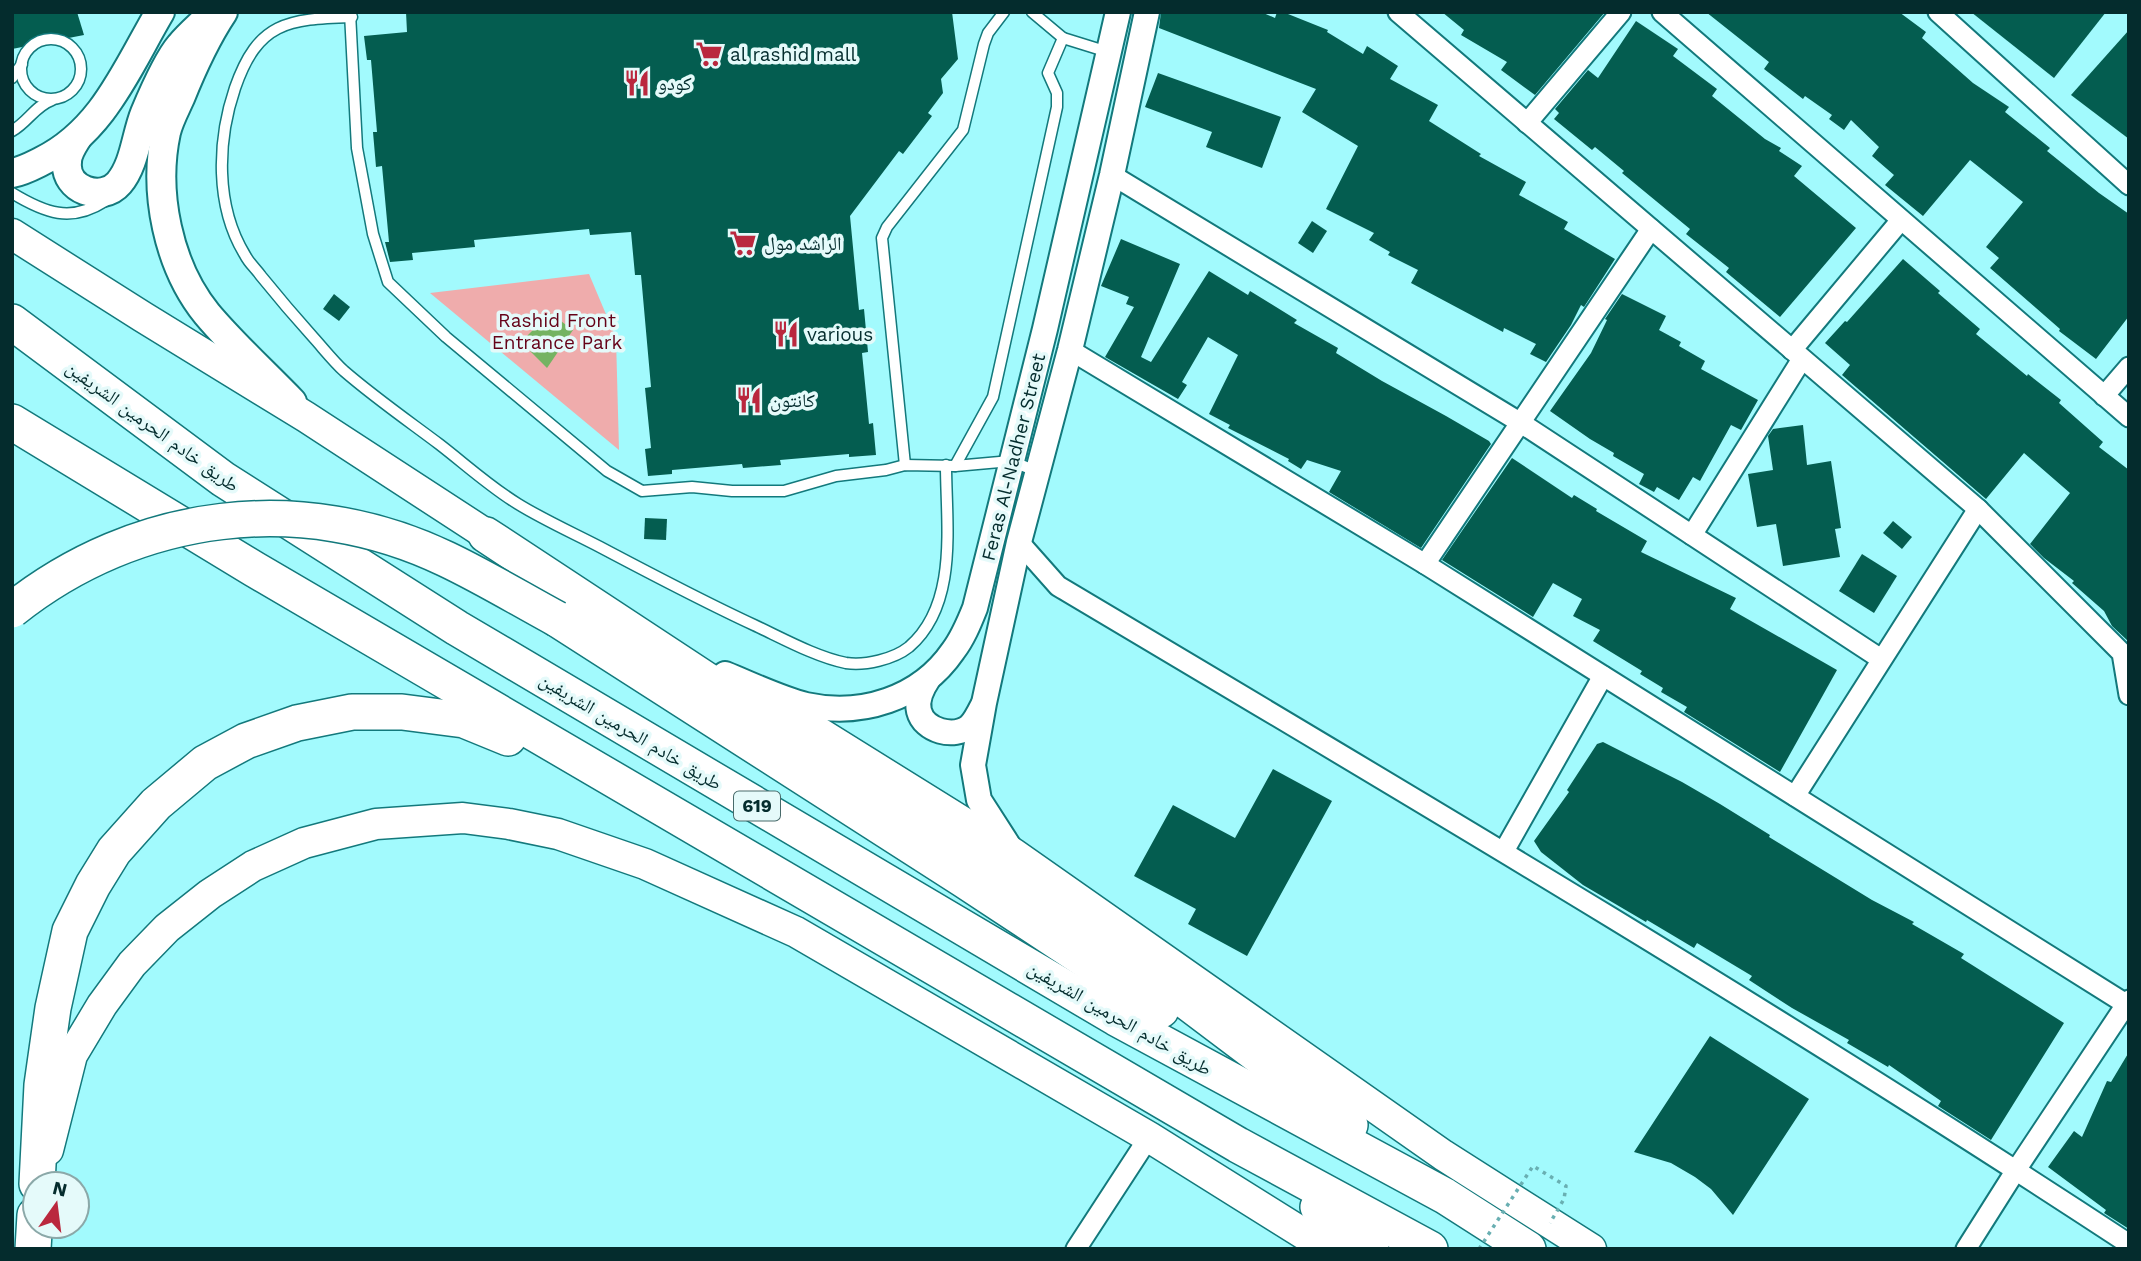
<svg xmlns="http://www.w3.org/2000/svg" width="2141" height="1261" font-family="'Work Sans','Noto Naskh Arabic',sans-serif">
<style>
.green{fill:#efacac}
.water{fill:#75b362}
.building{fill:#045d50}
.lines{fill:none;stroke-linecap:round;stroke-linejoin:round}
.service-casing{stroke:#13797c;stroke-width:13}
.minor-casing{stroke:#13797c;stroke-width:23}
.tertiary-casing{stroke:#13797c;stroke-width:28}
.secondary-casing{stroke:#13797c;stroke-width:32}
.primary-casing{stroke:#13797c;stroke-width:33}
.motorway-casing{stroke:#13797c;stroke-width:38}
.service{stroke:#fff;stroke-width:10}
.minor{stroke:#fff;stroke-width:19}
.tertiary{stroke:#fff;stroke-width:24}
.secondary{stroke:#fff;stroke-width:28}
.primary{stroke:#fff;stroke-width:30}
.motorway{stroke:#fff;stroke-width:35}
.motorway-bridge-casing{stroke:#13797c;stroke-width:38;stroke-linecap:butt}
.path-bridge{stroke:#69afb2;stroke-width:3.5;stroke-dasharray:3.5 5;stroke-linecap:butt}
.motorway-bridge{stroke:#fff;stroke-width:35}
.labels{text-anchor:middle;stroke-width:7;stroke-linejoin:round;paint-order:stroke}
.shield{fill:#e5fafa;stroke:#486a6a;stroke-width:2}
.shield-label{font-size:18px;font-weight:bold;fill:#042c2d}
.poi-label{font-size:19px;fill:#042c2d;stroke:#e5fafa;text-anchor:start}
.park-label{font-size:19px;fill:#650218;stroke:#e5fafa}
.street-label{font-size:19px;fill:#042c2d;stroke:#e5fafa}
</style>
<rect width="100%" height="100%" fill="#a2fafd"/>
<polygon class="green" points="589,274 616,338 619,450 430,293"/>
<polygon class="water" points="550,313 573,330 547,368 521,342"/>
<g class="building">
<polygon points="25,12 77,12 84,35 12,49 12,14"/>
<polygon points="406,12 952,12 958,59 941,79 943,93 928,113 932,116 903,154 899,151 850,216 859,310 864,309 868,352 862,353 869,424 873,423 876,455 849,457 849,454 780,460 781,465 743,468 742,464 672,470 672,474 648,476 645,449 651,448 645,388 651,387 641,275 635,275 631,232 590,235 589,229 474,240 475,247 412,253 413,260 390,262 385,242 389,242 382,166 376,167 373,132 377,132 371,60 367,60 364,36 407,32"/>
<polygon points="1161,12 1261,12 1275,18 1277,12 1283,12 1328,30 1327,32 1363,54 1367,46 1398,66 1390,79 1438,105 1429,121 1481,154 1479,156 1526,182 1519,195 1568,222 1564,229 1615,259 1584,307 1581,305 1571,325 1546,362 1530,354 1536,344 1504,328 1503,332 1411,283 1418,270 1388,255 1390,252 1369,240 1374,233 1326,209 1358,146 1302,112 1316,89 1159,28"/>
<polygon points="1442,12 1605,12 1535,95 1501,70 1507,62 1461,35 1464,30"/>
<polygon points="1706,12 1899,12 1926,32 1922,38 1973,83 2009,107 2005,112 2050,148 2047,151 2099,193 2129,214 2129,316 2096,359 2059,331 2060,329 1990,268 1999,258 1986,247 2023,202 1970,160 1923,216 1885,185 1894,175 1872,156 1879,147 1851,120 1844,130 1829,119 1832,115 1805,96 1803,99 1764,69 1769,62"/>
<polygon points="1971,12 2106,12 2054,78"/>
<polygon points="1636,21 1678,49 1673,56 1717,89 1712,96 1765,139 1781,148 1779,151 1802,166 1794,176 1856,228 1780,317 1726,272 1729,268 1686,234 1690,229 1622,173 1624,171 1595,147 1592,150 1554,119 1559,113 1555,109 1588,70 1598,78"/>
<polygon points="2129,30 2129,139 2071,95"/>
<polygon points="1158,73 1281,117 1262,168 1206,147 1212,132 1145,107"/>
<polygon points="1312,221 1327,231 1313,253 1298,243"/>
<polygon points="1121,239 1180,264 1141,357 1151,362 1209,271 1248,295 1250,291 1297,320 1294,323 1338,348 1336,353 1382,381 1446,416 1489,441 1491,444 1421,548 1329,492 1341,471 1307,460 1301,469 1288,461 1289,459 1228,428 1230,425 1209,414 1238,355 1208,337 1182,382 1187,385 1178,399 1105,357 1134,307 1126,304 1129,297 1101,286"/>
<polygon points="1903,259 1940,291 1938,293 1980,329 1976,334 2027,376 2028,374 2061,400 2059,403 2103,442 2099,447 2129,470 2129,642 2112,626 2104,611 2072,583 2074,581 2044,558 2030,544 2070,493 2024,453 1986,499 1842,375 1850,365 1825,343 1845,321 1847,322"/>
<polygon points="334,294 350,307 339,321 323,309"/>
<polygon points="1622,294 1666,316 1659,330 1681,342 1679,346 1705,361 1701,369 1758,400 1741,430 1731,425 1700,481 1693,477 1679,500 1657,487 1654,492 1639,484 1644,474 1613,456 1614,453 1590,439 1550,411 1591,353 1607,320 1605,319"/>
<polygon points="1803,425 1807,465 1831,461 1841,528 1835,529 1840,557 1783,566 1776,524 1757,527 1748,474 1773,470 1768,436 1773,429"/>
<polygon points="1512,458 1572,498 1574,495 1597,509 1596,511 1647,541 1641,552 1736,598 1730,609 1837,670 1780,772 1684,712 1687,707 1661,692 1663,688 1640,674 1642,671 1593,641 1600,630 1573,616 1582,599 1553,583 1533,617 1442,560"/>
<polygon points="645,518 667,519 666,540 644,539"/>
<polygon points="1893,521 1912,537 1902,549 1883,533"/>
<polygon points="1862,554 1897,576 1874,613 1839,591"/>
<polygon points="1603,742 1682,782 1720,804 1770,835 1769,837 1872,900 1914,922 1912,924 1964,954 1961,958 2064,1023 1991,1140 1938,1106 1941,1101 1889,1065 1888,1067 1847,1043 1849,1040 1792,1008 1749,980 1752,976 1697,943 1694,948 1647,920 1646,922 1583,885 1541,852 1534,841 1569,792 1567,790 1597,744"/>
<polygon points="1273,769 1332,801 1247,956 1188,924 1196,909 1134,876 1173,805 1235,838"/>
<polygon points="1710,1036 1809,1099 1733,1215 1711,1189 1695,1177 1671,1163 1634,1152"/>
<polygon points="2129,1052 2129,1229 2104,1213 2106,1210 2048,1167 2074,1131 2082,1137 2107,1081 2111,1082"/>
</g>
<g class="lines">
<g class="service-casing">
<g id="service">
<polyline points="350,13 357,148 373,234 388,282 446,337 607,471 642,491 692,487 732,491 784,491 836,476 886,470 905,465 955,466 1011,461 1036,471"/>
<path d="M352,17C287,19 258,22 235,88C217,141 215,206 245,255C249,263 256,269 261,276C278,297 295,317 313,337C323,348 333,361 344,371C374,397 407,420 439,444C465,464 490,487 518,504C544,520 573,533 600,547C651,574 702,601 754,625C782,638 816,657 846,663C865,666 894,659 909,647C959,604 946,524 946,465"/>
<polyline points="1063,38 1108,52"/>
<circle cx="51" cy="69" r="30"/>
<polyline points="12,78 22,64"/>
<path d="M12,131C28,122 35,106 52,100"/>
<path d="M12,193C45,213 71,223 105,201"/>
<polyline points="905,465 882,238 887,227 963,130 984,44 988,33 1004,12"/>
<polyline points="955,466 993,397 1057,107 1057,93 1048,73 1063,38 1032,12"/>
</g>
</g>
<g class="minor-casing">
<g id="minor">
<polyline points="1398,12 1978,509 2122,653 2129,695"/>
<polyline points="1662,12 2129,417"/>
<polyline points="1938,12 2129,185"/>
<polyline points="1527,123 1621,12"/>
<polyline points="1112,175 1521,423 1881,659"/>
<polyline points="1070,350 1425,564 2126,1004"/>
<polyline points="1792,350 1901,220"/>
<polyline points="2104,396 2129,367"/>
<polyline points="1692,535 1802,359"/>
<path d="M1019,542L1058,586C1418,800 1779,1014 2129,1244"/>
<polyline points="1425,564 1651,229"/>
<polyline points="1795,796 1978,509"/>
<polyline points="1504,851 1603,676"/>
<polyline points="1076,1249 1149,1137"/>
<polyline points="1966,1249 2016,1170 2129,1000"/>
</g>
</g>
<g class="tertiary-casing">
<g id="tertiary">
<path d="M725,674C750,684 781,699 806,705C861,717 920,699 953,651C963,638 969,623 975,608L1045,329L1118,12"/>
<path d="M928,679C922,688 916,699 919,711C924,731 954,739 970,726C975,721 979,713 982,707"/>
<polyline points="1013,853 979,800 973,765 984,703 1019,542 1070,350 1112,175 1147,12"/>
</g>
</g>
<g class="secondary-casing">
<g id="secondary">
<path d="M223,12C205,39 192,68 180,98C175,109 169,120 166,132C153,192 168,266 207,314C233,345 264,373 292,402"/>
<path d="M77,138C72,146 67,153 67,162C64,190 102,203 119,183C135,164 136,135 145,113C153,94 167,61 180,46C189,35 200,26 210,16"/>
<path d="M12,173C23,171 32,166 42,161C103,131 127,68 160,12"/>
</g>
</g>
<g class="primary-casing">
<g id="primary">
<polyline points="12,234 143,317 306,417 504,546"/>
<polyline points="770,702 1014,854 1443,1155 1591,1249"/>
<polyline points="48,1150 72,1055 102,1005 132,964 167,928 210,894 253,866 304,843 376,824 463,818 509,824 558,834 645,864 796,932 1149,1137 1328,1249"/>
</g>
</g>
<g class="motorway-casing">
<g id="motorway">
<polyline points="12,322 223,479 457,628 1116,1018 1445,1196 1528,1249"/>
<polyline points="12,422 254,569 1238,1145 1430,1249"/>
<polyline points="486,535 1130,959 1350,1125"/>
<polyline points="557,619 964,880 1161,1010"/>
<polyline points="37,1184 42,1085 53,1008 70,931 93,885 114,851 156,804 205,763 246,741 297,723 352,712 402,712 464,720 508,738"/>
<polyline points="1318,1207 1371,1249"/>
<polyline points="33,1249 35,1215"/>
</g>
</g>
<use href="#service" class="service"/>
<use href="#minor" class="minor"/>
<use href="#tertiary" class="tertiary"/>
<use href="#secondary" class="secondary"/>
<use href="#primary" class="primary"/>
<use href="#motorway" class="motorway"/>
<g class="motorway-bridge-casing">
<path id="motorway-bridge" d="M12,610C136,511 302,490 446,559C484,577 520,599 557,619"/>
</g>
<polyline class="path-bridge" points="1479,1249 1533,1166 1566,1186 1564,1199 1550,1223"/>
<use href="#motorway-bridge" class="motorway-bridge"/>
</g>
<defs>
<g id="supermarket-bare" transform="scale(2.1)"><path d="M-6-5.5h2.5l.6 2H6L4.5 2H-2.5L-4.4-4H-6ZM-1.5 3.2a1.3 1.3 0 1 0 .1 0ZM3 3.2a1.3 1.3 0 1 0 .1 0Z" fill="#ba283e" stroke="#e5fafa" stroke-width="2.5" paint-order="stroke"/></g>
<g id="restaurant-bare" transform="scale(2.1)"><path d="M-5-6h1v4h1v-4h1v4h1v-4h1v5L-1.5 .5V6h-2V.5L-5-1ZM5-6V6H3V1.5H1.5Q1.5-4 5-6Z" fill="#ba283e" stroke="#e5fafa" stroke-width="2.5" paint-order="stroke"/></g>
</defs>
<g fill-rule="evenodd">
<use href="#supermarket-bare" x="709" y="54"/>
<use href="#restaurant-bare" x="637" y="83"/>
<use href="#supermarket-bare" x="743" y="243"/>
<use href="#restaurant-bare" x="786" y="334"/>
<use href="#restaurant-bare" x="749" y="400"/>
</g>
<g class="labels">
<rect class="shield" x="734" y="791.5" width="46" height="29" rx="5"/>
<g class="shield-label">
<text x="757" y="812">619</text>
</g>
<g class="poi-label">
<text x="730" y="61">al rashid mall</text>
<text x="658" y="90">كودو</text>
<text x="764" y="250">الراشد مول</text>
<text x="807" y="341">various</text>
<text x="770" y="407">كانتون</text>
</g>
<g class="park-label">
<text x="557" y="327">Rashid Front<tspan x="557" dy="22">Entrance Park</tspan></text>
</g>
<g class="street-label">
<text transform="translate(153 426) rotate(36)" y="7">طريق خادم الحرمين الشريفين</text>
<text transform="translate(1013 457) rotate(-76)" y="7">Feras Al-Nadher Street</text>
<text transform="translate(631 731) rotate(31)" y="7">طريق خادم الحرمين الشريفين</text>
<text transform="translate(1120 1018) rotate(30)" y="7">طريق خادم الحرمين الشريفين</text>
</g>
</g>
<rect width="2141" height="1261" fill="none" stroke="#042c2d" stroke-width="28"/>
<g transform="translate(56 1205) rotate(14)"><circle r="33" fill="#e5fafa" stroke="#8ba8a8" stroke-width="2"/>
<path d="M0-5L12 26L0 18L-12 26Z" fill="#ba283e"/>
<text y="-10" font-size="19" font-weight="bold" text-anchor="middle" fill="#042c2d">N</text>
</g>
</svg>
